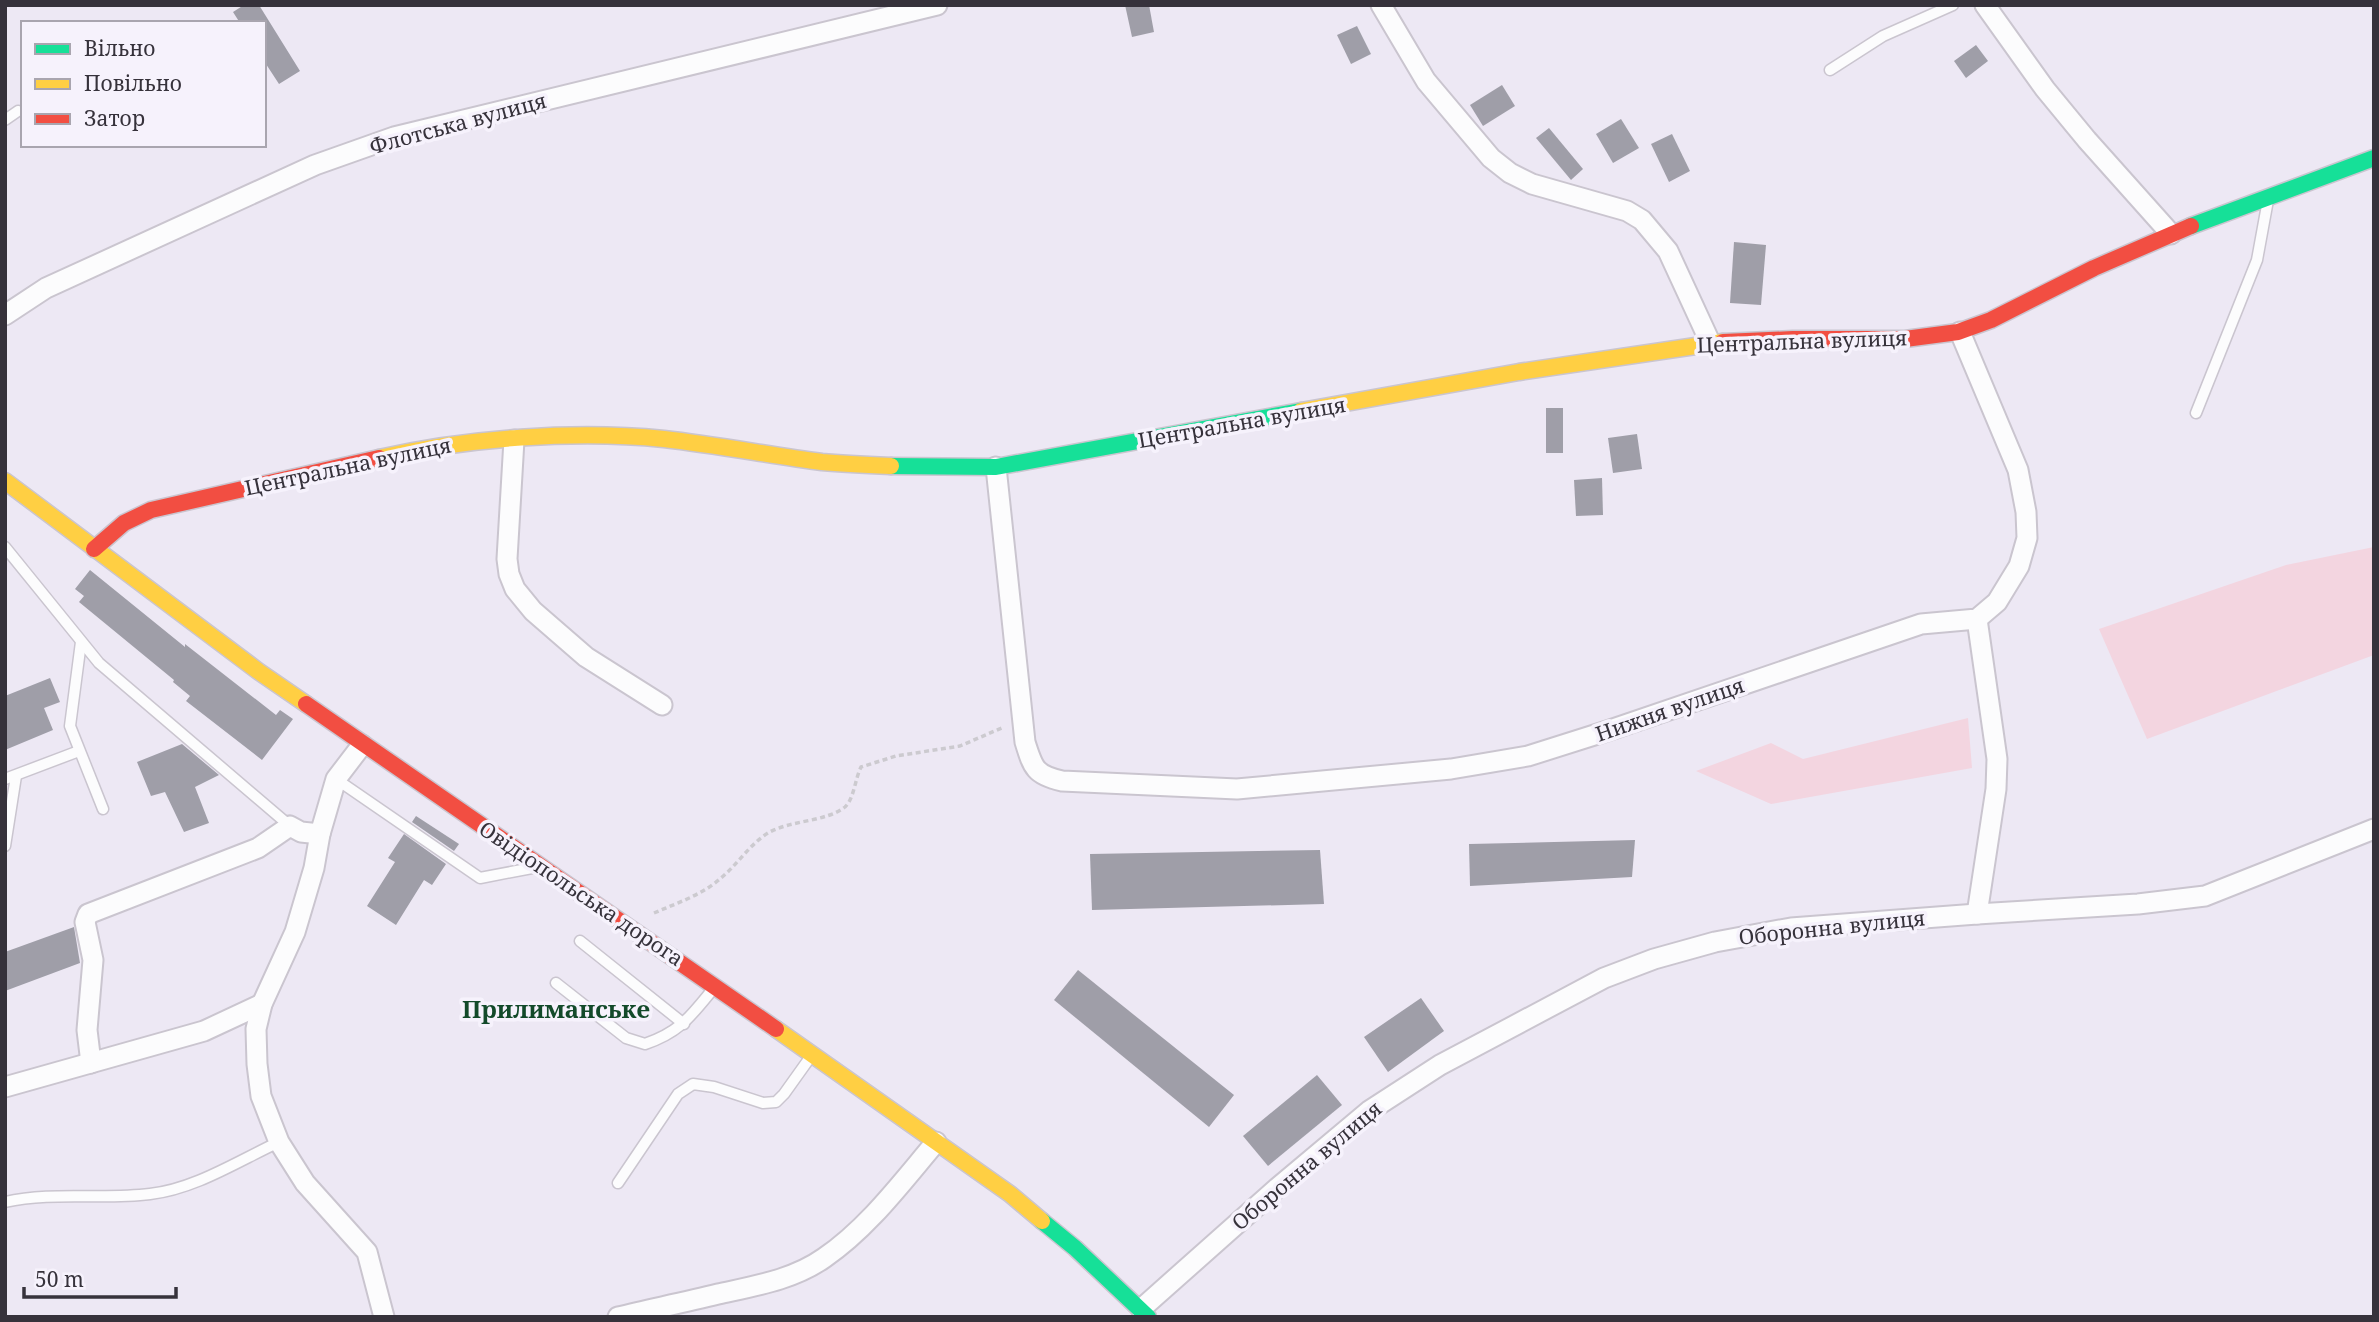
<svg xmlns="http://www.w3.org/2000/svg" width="2379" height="1322" font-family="'Noto Serif',serif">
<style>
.green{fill:#f3d5e0}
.building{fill:#9f9ea8}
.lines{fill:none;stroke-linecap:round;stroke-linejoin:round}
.lane-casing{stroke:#cac5cf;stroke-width:13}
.street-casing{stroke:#cac5cf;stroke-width:23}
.fast-casing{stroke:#cac5cf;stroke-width:19}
.slow-casing{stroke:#cac5cf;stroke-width:19}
.jam-casing{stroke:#cac5cf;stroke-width:19}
.path{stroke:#cccacf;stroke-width:3.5;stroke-dasharray:5 3.5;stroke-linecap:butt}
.lane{stroke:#fcfcfd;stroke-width:10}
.street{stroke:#fcfcfd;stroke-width:19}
.fast{stroke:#16e098;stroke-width:16}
.slow{stroke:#ffcf43;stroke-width:16}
.jam{stroke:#f24e42;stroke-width:16}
.labels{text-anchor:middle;stroke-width:7;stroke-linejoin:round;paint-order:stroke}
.street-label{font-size:21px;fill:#36323b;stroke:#f6f2fc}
.quarter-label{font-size:24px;font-weight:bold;fill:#134a2a;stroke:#f6f2fc}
</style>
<rect width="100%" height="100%" fill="#ede8f4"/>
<g class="green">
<polygon points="2374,547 2374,655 2147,739 2099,629 2286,565"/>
<polygon points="1968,718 1972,768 1771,804 1696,771 1771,743 1803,759"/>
</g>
<g class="building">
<polygon points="244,5 259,5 300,71 279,84 264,61 264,23 240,23 233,12"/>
<polygon points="1125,5 1149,5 1154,32 1132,37"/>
<polygon points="1357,26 1371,54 1351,64 1337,35"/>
<polygon points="1976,45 1988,61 1966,78 1954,61"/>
<polygon points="1502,85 1515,106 1483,126 1470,105"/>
<polygon points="1621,119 1639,148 1613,163 1596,134"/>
<polygon points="1549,128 1583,169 1571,180 1536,138"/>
<polygon points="1672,134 1690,171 1669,182 1651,144"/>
<polygon points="1734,242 1766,245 1761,305 1730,303"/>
<rect x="1546" y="408" width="17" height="45"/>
<polygon points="1637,434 1642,469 1613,473 1608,438"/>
<polygon points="1602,478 1603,515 1576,516 1574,480"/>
<polygon points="90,570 185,647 185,644 276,715 280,710 293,719 262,760 186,701 190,696 173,682 174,680 79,602 84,596 75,589"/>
<polygon points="50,678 60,702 44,708 53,730 5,750 5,696"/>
<polygon points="182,744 219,775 195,787 209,823 184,832 165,792 151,796 137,762"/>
<polygon points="416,816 459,844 454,851 412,822"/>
<polygon points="404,834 446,864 432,885 424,880 396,925 367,906 395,862 388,858"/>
<polygon points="1635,840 1632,877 1470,886 1469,844"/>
<polygon points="1320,850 1324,904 1092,910 1090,854"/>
<polygon points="74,927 80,963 5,991 5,952"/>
<polygon points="1078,970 1234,1095 1209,1127 1054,1000"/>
<polygon points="1421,998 1444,1031 1388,1072 1364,1037"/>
<polygon points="1317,1075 1342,1105 1268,1166 1243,1136"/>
</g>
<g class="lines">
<g class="lane-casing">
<g id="lane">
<polyline points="1830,70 1883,36 1953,5"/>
<polyline points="5,120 18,111"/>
<polyline points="2196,413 2257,260 2268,200"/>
<polyline points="5,547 99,663 290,826"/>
<polyline points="81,642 70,726 103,809"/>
<polyline points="5,779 79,751"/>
<polyline points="336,779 480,878 532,868"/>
<polyline points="5,846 16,776"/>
<polyline points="580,941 684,1024"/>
<path d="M556,983L626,1038L645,1044C680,1032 690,1017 713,989"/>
<polyline points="618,1183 678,1094 693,1084 714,1087 763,1103 776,1102 784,1094 809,1059"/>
<path d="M5,1202C53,1191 101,1200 150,1194C195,1189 238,1161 279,1142"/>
</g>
</g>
<g class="street-casing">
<g id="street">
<polyline points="1381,5 1426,81 1491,158 1510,173 1532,184 1627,211 1642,220 1668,251 1710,342"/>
<polyline points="1985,5 2045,89 2087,140 2171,234"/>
<polyline points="5,315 46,288 315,165 394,137 937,5"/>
<polyline points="514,440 507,559 509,574 515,589 533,611 586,657 662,705"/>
<path d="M996,467L1025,742C1033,768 1035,775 1062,781L1237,789L1451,769L1528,756L1607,731L1921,624L1977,619L1997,602L2019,566L2027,538L2026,512L2018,470L1960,332"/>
<polyline points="1977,619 1997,759 1996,789 1977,914"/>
<polyline points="362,745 336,779 320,834 314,868 295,932 262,1004 256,1029 257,1064 261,1096 279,1142 305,1183 367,1252 384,1317"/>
<polyline points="91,1063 87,1030 93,960 85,922 88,914 258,848 290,826 301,832 320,834"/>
<polyline points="5,1087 204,1031 262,1004"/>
<polyline points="1141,1309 1276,1189 1369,1111 1440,1065 1604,978 1654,959 1715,942 1791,928 1977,914 2138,904 2205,896 2374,829"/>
<path d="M618,1317C652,1309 685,1302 718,1294C754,1286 793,1280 824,1258C868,1228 902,1182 936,1142"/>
</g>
</g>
<g class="fast-casing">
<g id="fast">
<polyline points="2191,226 2374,158"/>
<polyline points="891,466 996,467 1301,411"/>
<polyline points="1042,1221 1075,1248 1148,1317"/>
</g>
</g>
<g class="slow-casing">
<g id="slow">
<polyline points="1301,411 1519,372 1723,342"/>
<path d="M379,458C465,438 576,430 664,439C717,445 769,455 822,462C845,464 868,465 891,466"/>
<polyline points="5,481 258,671 306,704"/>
<polyline points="776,1029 1010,1194 1042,1221"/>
</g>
</g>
<g class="jam-casing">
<g id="jam">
<polyline points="1723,342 1793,339 1905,339 1958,332 1991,320 2094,268 2191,226"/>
<polyline points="94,549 124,523 151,510 379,458"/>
<polyline points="306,704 776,1029"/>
</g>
</g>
<path class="path" d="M654,913C677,903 702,895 721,878C738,864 749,845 768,833C790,820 826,822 845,807C854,799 855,779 861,767L896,756L960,746L1004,727"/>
<use href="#lane" class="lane"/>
<use href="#street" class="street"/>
<use href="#fast" class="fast"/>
<use href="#slow" class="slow"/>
<use href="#jam" class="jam"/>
</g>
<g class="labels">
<g class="street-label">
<text transform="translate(458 124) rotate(-15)" y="7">Флотська вулиця</text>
<text transform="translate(1802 342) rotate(-2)" y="7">Центральна вулиця</text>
<text transform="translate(1242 423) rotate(-10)" y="7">Центральна вулиця</text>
<text transform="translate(348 467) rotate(-12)" y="7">Центральна вулиця</text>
<text transform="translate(1670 710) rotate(-19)" y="7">Нижня вулиця</text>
<text transform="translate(581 894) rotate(34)" y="7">Овідіопольська дорога</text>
<text transform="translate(1832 928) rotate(-6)" y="7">Оборонна вулиця</text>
<text transform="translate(1307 1166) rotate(-40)" y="7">Оборонна вулиця</text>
</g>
<g class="quarter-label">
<text x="556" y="1018">Прилиманське</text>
</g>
</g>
<rect width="2379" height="1322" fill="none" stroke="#36323b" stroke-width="14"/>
<rect x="21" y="21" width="245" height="126" fill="#f6f2fc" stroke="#a9a5af" stroke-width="2"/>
<rect x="35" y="44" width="35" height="10" fill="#16e098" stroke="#a9a5af" stroke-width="2"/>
<text x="84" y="56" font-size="21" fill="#36323b">Вільно</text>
<rect x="35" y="79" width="35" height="10" fill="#ffcf43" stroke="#a9a5af" stroke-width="2"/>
<text x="84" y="91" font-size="21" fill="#36323b">Повільно</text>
<rect x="35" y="114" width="35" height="10" fill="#f24e42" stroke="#a9a5af" stroke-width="2"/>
<text x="84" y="126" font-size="21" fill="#36323b">Затор</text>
<path d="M24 1287v10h152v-10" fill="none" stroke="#36323b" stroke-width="3.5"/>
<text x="35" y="1287" font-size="21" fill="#36323b" stroke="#f6f2fc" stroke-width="5" paint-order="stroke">50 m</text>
</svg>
